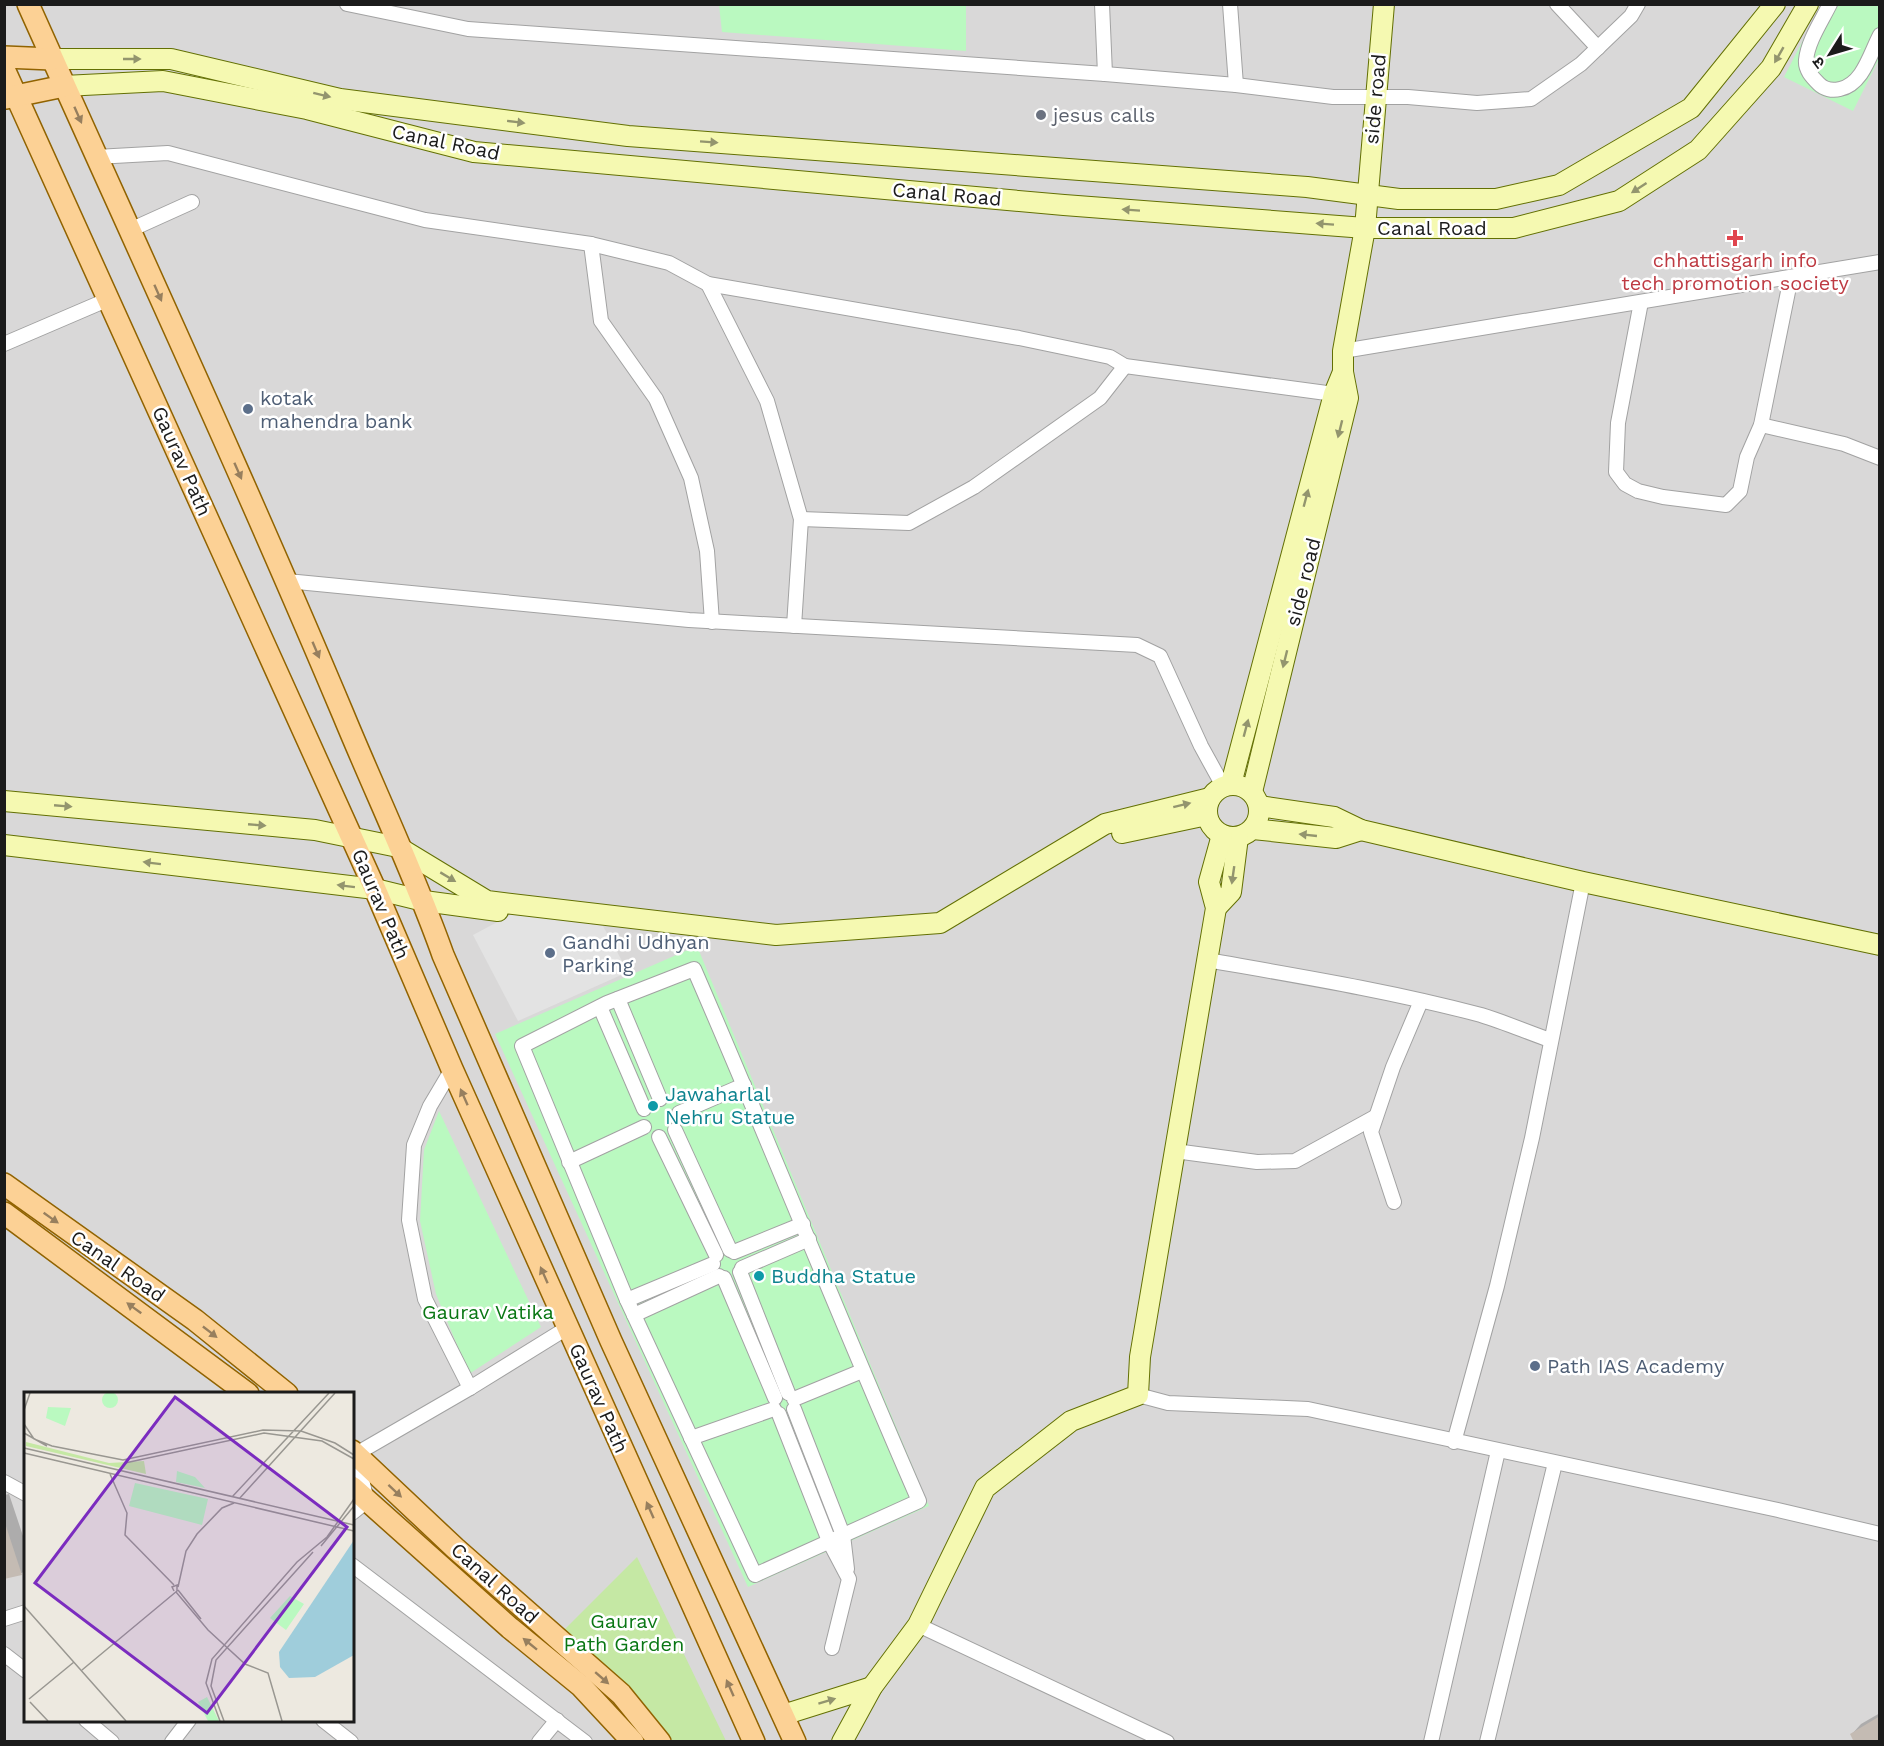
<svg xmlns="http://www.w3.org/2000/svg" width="1884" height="1746" font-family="'Work Sans','Noto Sans Devanagari',sans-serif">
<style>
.residential{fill:#d9d8d8;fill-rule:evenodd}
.grass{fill:#c5e8a4}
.park{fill:#baf9c0}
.parking{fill:#e3e3e3}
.shadow{fill:#0003}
.building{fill:#c4bbb3}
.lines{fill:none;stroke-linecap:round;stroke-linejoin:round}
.street-casing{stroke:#a2a2a2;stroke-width:16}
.secondary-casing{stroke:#637004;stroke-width:22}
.primary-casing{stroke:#916300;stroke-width:24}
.street{stroke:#fff;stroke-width:14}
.secondary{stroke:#f5f9b1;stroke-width:20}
.primary{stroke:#fcd195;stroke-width:21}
.oneway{fill:#93956e}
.oneway2{fill:#977f5e}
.worship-dot{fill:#6b7280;stroke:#fff;stroke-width:2}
.health-dot{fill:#e0444e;stroke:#fff;stroke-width:2}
.service-dot{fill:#5c6f8a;stroke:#fff;stroke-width:2}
.culture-dot{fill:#0f9aa8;stroke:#fff;stroke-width:2}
.labels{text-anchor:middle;stroke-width:5;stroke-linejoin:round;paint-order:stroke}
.street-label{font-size:20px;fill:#1b1b1b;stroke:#fff}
.worship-label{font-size:20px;fill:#5b616d;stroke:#fff;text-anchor:start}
.health-label{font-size:20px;fill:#be3a42;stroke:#fff}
.service-label{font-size:20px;fill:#4e5e75;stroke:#fff;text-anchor:start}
.culture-label{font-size:20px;fill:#0d838f;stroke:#fff;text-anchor:start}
.park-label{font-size:20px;fill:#0a7714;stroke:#fff}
.inset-road{fill:none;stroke:#999791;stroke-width:1.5}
.view{fill:#7b2cbf;fill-opacity:0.15;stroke:#7b2cbf;stroke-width:3}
.inset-edge{fill:none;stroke:#1b1b1b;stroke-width:3}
</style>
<rect width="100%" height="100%" fill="#ede9e0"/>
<path class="residential" d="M5,5H1879V1741L5,1742ZM26,1394H352V1720H26Z"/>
<polygon class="grass" points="637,1557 726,1741 657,1741 564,1630"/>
<g class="park">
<polygon points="719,5 966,5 966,51 722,32"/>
<polygon points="1821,5 1879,5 1879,59 1853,111 1784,77"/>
<polygon points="697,946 929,1506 748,1587 495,1034"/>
<polygon points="439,1111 541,1327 469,1374 436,1294 420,1221 424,1150"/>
</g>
<polygon class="parking" points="516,912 603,926 628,972 518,1021 473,935"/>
<g class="shadow">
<polygon points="9,1494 26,1545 26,1569 22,1573 4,1577 4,1495"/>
<polygon points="1880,1713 1880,1742 1852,1734 1861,1724"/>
</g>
<g class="building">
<polygon points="4,1520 22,1575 4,1579"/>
<polygon points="1880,1716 1880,1742 1854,1742 1850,1734"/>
</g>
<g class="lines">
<g class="street-casing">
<g id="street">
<polyline points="347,4 468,29 1105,74 1236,85 1333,97 1408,97 1477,103 1531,99 1581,64 1631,16 1638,4"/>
<polyline points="1102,4 1105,74"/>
<polyline points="1230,4 1236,85"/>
<polyline points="1557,4 1598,48"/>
<path d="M1830,4C1821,22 1808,41 1806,60C1805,70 1812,77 1819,84C1824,89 1832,91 1840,89C1863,84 1870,54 1880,35"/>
<polyline points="96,157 168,153 425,220 591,244 669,263 708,284 1019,338 1110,357 1125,366 1334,394"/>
<polyline points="130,230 192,202"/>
<polyline points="591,244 601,321 656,399 691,478 707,551 712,622"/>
<polyline points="708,284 767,401 801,519 794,626"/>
<polyline points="1641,302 1618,423 1616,472 1625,484 1638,491 1663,497 1726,505 1740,491 1747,457 1761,425 1791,277"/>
<polyline points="4,344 109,299"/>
<polyline points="1343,351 1880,262"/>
<polyline points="1761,425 1844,444 1880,458"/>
<polyline points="801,519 909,523 974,487 1100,398 1125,366"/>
<polyline points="287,581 689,620 1137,645 1160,656 1201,746 1223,786"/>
<path d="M1207,960C1298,976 1391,991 1481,1015C1504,1022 1527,1032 1550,1040"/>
<path d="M694,969C771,1146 842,1325 919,1501L755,1575L627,1300L522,1046L607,1003Z"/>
<polyline points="618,999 660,1099"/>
<polyline points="600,1007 644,1109"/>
<polyline points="452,1069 430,1106 414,1145 409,1220 425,1299 470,1388"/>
<polyline points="679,1113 744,1085"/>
<polyline points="675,1130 730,1250"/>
<polyline points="659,1137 716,1255"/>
<polyline points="1175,1151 1257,1162 1295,1161 1375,1117"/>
<polyline points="569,1162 644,1127"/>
<polyline points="1394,1202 1371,1132 1393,1067 1421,1001"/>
<polyline points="734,1252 803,1224"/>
<polyline points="742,1268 809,1239"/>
<polyline points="740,1272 788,1393"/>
<polyline points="724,1278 775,1398"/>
<polyline points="627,1300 713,1264"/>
<polyline points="634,1315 719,1276"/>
<polyline points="1138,1395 1168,1403 1308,1409 1778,1510 1880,1534"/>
<polyline points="794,1399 862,1371"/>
<polyline points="794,1409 843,1535 847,1569"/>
<polyline points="779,1414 829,1541 849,1579 832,1648"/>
<polyline points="691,1438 774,1409"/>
<polyline points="1454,1442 1497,1286 1532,1138 1583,882"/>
<polyline points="4,1482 26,1494"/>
<polyline points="352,1513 367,1501 356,1454 470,1388 567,1328"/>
<polyline points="352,1565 585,1742"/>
<polyline points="4,1619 26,1612"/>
<polyline points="918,1625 1167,1742"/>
<polyline points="4,1654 26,1671"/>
<polyline points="86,1720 112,1742"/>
<polyline points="323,1720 351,1742"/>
<polyline points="172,1742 189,1720"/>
<polyline points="539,1742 557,1720"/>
<polyline points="1431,1742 1498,1451"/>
<polyline points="1487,1742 1555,1463"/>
</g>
</g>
<g class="secondary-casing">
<g id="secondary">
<polyline points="52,59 171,59 340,99 628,136 1307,187 1399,199 1496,199 1559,185 1691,108 1775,4"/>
<polyline points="64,86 163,81 307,109 474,152 1064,205 1365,228 1514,228 1619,201 1698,150 1771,68 1808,4"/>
<polyline points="1231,784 1334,394 1343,372"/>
<circle cx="1233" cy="811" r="26"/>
<polyline points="1252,792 1348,398 1343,372 1343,351 1365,228 1384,4"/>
<polyline points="4,801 315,830 398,847 487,901 776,935 940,923 1105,824 1210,798"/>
<polyline points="1259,806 1334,817 1361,830 1583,882 1880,945"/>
<polyline points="1253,829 1336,838 1361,830"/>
<polyline points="1122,833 1207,815"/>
<polyline points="4,845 375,889 424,901 498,911"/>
<polyline points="1216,908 1231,892 1238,837"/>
<polyline points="783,1715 872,1687"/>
<polyline points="842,1742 872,1687 918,1625 985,1488 1071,1421 1138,1395 1140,1357 1216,908 1209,882 1222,835"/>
</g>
</g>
<g class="primary-casing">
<g id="primary">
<path d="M28,4C134,241 243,476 343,714C376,794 414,873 443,955L611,1341L795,1742"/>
<polyline points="4,57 52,59"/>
<polyline points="4,69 375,889 452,1069 754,1742"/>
<polyline points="6,98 64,86"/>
<polyline points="4,1184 195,1320 287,1394"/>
<polyline points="4,1213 248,1394"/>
<polyline points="352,1451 455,1548 621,1694 660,1742"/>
<polyline points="352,1487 510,1628 581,1686 633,1742"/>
</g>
</g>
<use href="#street" class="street"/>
<use href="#secondary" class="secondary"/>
<use href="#primary" class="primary"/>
</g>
<defs><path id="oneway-solid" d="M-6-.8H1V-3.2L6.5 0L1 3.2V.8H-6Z" transform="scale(1.5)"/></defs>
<g class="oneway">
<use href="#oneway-solid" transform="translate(1779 55) rotate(120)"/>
<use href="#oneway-solid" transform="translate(132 59)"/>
<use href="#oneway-solid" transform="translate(322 95) rotate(14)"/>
<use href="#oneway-solid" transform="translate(516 122) rotate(7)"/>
<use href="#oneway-solid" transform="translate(709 142) rotate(4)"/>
<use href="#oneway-solid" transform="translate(1639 188) rotate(147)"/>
<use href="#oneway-solid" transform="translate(1131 210) rotate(-176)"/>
<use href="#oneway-solid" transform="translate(1325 224) rotate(-176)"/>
<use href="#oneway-solid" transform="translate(1340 429) rotate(104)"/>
<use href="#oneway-solid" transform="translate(1306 498) rotate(-75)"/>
<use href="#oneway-solid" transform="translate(1285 659) rotate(104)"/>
<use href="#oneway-solid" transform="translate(1246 728) rotate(-75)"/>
<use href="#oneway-solid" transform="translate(1182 805) rotate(-14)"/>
<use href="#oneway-solid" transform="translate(63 806) rotate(5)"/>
<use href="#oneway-solid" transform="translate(257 825) rotate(5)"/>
<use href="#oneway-solid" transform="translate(1308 835) rotate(-174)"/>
<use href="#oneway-solid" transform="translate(152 863) rotate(-173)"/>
<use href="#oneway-solid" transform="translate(1233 875) rotate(98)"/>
<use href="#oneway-solid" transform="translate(448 877) rotate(31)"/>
<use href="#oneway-solid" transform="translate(346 886) rotate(-173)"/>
<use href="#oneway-solid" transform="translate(827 1701) rotate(-17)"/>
</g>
<g class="oneway2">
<use href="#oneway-solid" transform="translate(78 115) rotate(66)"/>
<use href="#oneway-solid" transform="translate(158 293) rotate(66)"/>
<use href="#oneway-solid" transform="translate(238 471) rotate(66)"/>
<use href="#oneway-solid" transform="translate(316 650) rotate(67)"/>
<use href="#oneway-solid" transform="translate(464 1097) rotate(-114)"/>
<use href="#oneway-solid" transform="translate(51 1218) rotate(35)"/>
<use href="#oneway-solid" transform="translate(544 1275) rotate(-114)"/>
<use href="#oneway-solid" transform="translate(134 1308) rotate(-144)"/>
<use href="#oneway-solid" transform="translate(210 1332) rotate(38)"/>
<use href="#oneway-solid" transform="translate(395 1491) rotate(43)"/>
<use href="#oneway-solid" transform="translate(650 1510) rotate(-114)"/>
<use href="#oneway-solid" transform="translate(530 1644) rotate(-141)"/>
<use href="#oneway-solid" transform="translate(602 1678) rotate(41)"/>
<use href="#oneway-solid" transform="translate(730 1688) rotate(-114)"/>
</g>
<circle class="worship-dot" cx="1041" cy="115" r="6"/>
<path class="health-dot" d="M1732 229h6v6h6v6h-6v6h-6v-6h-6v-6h6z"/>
<g class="service-dot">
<circle cx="248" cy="409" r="6"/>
<circle cx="550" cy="953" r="6"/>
<circle cx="1535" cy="1366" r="6"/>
</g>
<g class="culture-dot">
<circle cx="653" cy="1106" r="6"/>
<circle cx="759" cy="1276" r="6"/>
</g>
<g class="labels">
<g class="street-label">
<text transform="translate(1375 99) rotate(-85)" y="7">side road</text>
<text transform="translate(446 142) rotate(12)" y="7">Canal Road</text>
<text transform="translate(947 194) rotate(5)" y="7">Canal Road</text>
<text x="1432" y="235">Canal Road</text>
<text transform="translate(182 461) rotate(66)" y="7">Gaurav Path</text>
<text transform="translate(1303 582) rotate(-76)" y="7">side road</text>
<text transform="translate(381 904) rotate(67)" y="7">Gaurav Path</text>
<text transform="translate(118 1266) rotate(35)" y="7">Canal Road</text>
<text transform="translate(599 1398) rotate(66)" y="7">Gaurav Path</text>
<text transform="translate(495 1583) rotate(42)" y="7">Canal Road</text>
</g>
<g class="worship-label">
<text x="1053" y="122">jesus calls</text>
</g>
<g class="health-label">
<text x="1735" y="267">chhattisgarh info<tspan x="1735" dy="23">tech promotion society</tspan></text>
</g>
<g class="service-label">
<text x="260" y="405">kotak<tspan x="260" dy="23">mahendra bank</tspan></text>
<text x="562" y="949">Gandhi Udhyan<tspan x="562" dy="23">Parking</tspan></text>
<text x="1547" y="1373">Path IAS Academy</text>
</g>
<g class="culture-label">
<text x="665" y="1101">Jawaharlal<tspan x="665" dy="23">Nehru Statue</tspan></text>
<text x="771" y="1283">Buddha Statue</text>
</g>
<g class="park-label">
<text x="488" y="1319">Gaurav Vatika</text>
<text x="624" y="1628">Gaurav<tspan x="624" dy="23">Path Garden</tspan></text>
</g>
</g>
<g transform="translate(24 1392)">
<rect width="330" height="330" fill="#ede9e0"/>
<path d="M2,50L85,71L120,69L122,82L2,54Z" fill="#c5e8a4"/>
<path d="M78 8a8 8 0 1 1 16 0a8 8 0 1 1-16 0ZM24,15L47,16L41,34L22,26ZM153,79L171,85L181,96L152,90ZM111,91L184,107L178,133L105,114ZM266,204L280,212L262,238L246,226ZM183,305L195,329H184L174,310Z" fill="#baf9c0"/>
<path d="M330,148V263L291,285L265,286L256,275L255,260Z" fill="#9fcddb"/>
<path class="inset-road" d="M0,18L6,1M0,32L10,47L28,54L99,68L239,38L277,39L311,51L330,63M0,41L23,54M0,56L330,133M0,61L330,139M101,71L240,41L298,49L330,67M86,82L103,121L101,143L150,193M208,105L305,1M215,107L311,1M297,154L330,114M154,195L162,159L173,142L198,116L210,111M154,198L177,227M152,200L184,238L221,272L244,281L258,329M0,214L102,329M58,278L153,199V193L148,195L150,199M5,307L50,270M6,310L24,329M196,329L182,291L188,267L273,170L303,145L330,107M200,329L187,294L192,268L289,160"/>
<path class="view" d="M151,5L323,135L183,321L11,191Z"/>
<rect width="330" height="330" class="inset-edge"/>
</g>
<rect width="1884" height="1746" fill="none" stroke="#1b1b1b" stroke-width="12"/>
<g transform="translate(1830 54) rotate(233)" stroke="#ffffff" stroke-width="4.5" paint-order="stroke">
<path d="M0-4.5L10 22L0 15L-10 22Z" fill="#1b1b1b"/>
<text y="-9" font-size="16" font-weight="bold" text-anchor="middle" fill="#1b1b1b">उ</text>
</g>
</svg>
